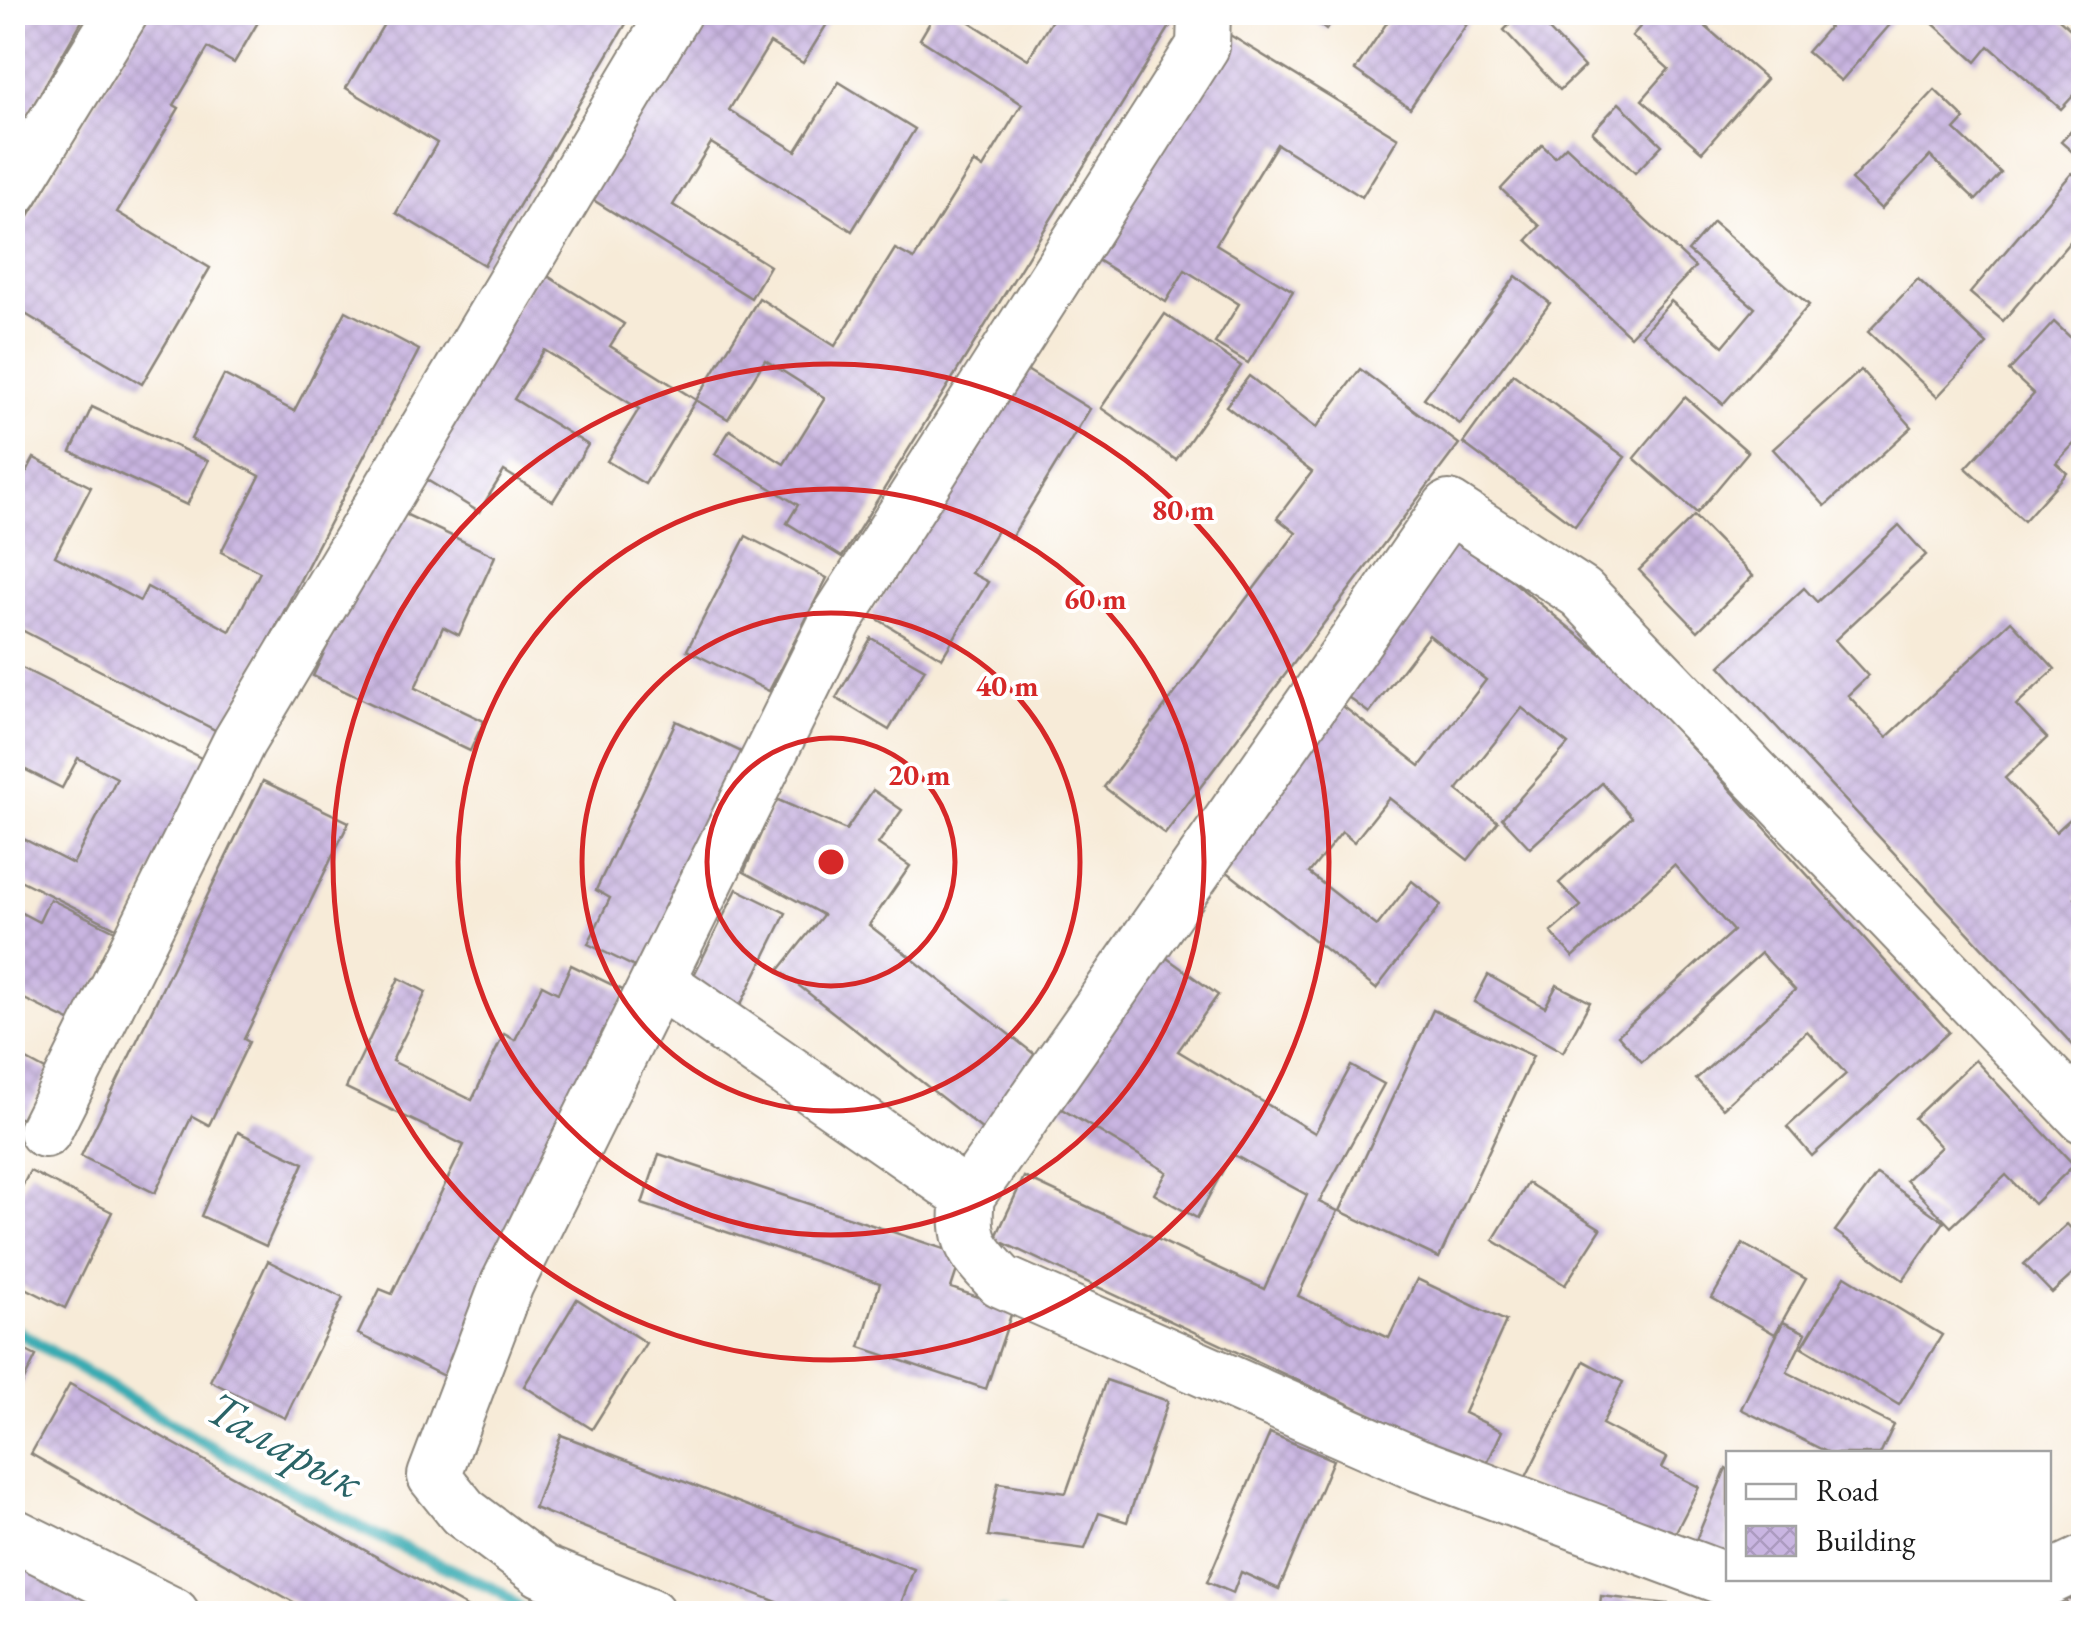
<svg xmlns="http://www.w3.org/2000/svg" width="2096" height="1626" font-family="'EB Garamond',serif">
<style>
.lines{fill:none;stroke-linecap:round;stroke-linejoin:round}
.stream{stroke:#39abb2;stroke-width:12}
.building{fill:url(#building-cross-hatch)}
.minor-casing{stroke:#8a847a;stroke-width:56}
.minor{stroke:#fff;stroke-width:52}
.ring{fill:none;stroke:#d62828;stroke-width:5}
.labels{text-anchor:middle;stroke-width:8;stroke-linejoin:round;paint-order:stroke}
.water-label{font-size:48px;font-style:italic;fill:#2a6467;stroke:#fff}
.centre{fill:#d62828;stroke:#fff;stroke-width:5}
.ring-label{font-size:30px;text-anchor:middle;font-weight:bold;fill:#d62828;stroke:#fff;stroke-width:8;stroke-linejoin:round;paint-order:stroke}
</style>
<defs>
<pattern id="building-cross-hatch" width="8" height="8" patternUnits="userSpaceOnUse" patternTransform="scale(2.5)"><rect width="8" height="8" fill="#c9b5e1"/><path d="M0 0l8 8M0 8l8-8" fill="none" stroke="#ac9bc0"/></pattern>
</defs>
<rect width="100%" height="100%" fill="#fff"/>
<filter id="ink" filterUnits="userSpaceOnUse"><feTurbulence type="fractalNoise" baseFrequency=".01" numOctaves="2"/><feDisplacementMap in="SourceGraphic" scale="20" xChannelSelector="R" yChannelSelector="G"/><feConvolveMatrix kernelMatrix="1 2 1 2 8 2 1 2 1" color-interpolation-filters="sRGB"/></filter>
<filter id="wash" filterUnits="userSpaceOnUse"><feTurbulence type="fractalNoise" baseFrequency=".0048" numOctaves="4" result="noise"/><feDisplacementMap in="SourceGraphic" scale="40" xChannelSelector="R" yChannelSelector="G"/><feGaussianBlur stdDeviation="2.25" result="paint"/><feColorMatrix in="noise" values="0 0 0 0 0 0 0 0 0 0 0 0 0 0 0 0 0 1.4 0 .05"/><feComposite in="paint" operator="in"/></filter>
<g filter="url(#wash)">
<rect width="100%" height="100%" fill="#f7ebd8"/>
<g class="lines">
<g class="stream">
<polyline points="12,1328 197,1439 369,1532 500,1592 526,1614"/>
<polyline points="1000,1614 1002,1614"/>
</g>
</g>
<g id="blocks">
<g class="building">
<polygon points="12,12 87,12 12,142"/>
<polygon points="150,12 264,12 234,63 208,48 174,105 179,108 117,212 210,268 142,384 12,306 12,244"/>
<polygon points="391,12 633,12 484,265 396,213 437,143 346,88"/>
<polygon points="693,12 820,12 830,19 803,63 770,43 729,110 796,151 839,82 915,129 852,231 711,143 673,205 770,266 751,298 582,193"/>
<polygon points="936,12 954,12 1028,59 1057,12 1179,12 842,557 787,523 798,505 715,454 730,430 784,464 825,398 765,360 728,419 696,400 759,298 835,346 895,249 914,259 974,162 983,168 1022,104 920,39"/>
<polygon points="1304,12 1339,12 1326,30"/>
<polygon points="1394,12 1475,12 1410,108 1355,70"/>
<polygon points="1522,12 1532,12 1584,67 1560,90 1504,30"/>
<polygon points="1653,12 1717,12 1705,26 1766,79 1702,152 1642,100 1669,69 1632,36"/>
<polygon points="1842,12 1901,12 1841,81 1807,52"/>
<polygon points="1920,12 2014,12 2017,15 2019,12 2051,12 2084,41 2084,84 2061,109 1989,46 1976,62"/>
<polygon points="1225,32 1398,138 1362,197 1277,144 1216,244 1293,291 1248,363 1215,343 1239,304 1185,270 1166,302 1089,255"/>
<polygon points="1935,90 1965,119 1955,130 2001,173 1976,200 1930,156 1881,209 1851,180"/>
<polygon points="1619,103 1662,145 1635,173 1592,132"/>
<polygon points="2084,117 2084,162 2061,142"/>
<polygon points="1542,145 1555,157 1566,146 1695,267 1630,336 1527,240 1540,226 1501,189"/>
<polygon points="2072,173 2084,183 2084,225 2003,321 1970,293"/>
<polygon points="1713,222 1809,305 1723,404 1642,334 1671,301 1723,346 1755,308 1688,251"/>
<polygon points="538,270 624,324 610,346 696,400 645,484 607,461 639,409 544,350 514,399 588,445 553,501 504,471 479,512 414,472"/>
<polygon points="1516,276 1550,303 1460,424 1424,398"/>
<polygon points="1918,279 1987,344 1937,397 1868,332"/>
<polygon points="346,311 419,350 221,733 12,625 12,500 34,458 91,487 55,556 140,601 147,587 230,631 260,572 221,552 260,476 191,439 224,375 294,411"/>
<polygon points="1165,314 1241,366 1176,460 1101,408"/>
<polygon points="2054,322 2084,350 2084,410 2075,419 2084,427 2084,433 2056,463 2067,473 2024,521 1966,468 2034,394 2009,371"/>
<polygon points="1022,367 1090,409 1011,538 998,529 971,573 988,582 942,658 871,615"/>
<polygon points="1360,369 1459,444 1165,834 1104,787 1296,533 1277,518 1312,472 1226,406 1249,376 1316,428"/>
<polygon points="1861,370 1912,427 1825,506 1773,449"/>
<polygon points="1513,374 1625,457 1575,526 1463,443"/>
<polygon points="1685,397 1748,452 1697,513 1634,458"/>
<polygon points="92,407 208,461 187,505 71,452"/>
<polygon points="392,508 495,556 459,635 443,627 415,688 484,721 470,751 313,676"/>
<polygon points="1694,516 1753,576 1698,631 1639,570"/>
<polygon points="1899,525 1926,555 1835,640 1868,676 1848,695 1887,737 2011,621 2055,669 2016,705 2047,738 2005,778 2056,832 2070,819 2084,834 2084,890 2075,898 2084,907 2084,1057 1720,666 1804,588 1817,602"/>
<polygon points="746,536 827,578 769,691 687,650"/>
<polygon points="1460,538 1628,676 1949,1032 1812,1156 1787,1127 1846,1074 1807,1031 1723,1108 1696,1079 1795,990 1761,953 1642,1062 1618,1035 1733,931 1674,865 1573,957 1551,932 1581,906 1559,883 1632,817 1602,783 1530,848 1502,818 1568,744 1522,708 1457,790 1498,822 1468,860 1389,798 1354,842 1342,832 1309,873 1377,926 1412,881 1441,905 1376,989 1211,859 1335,700 1420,766 1486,680 1429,635 1369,713 1340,691"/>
<polygon points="871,638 925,669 889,730 836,698"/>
<polygon points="12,663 207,761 122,931 12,876 12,833 73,864 117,778 78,758 62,788 12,763"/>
<polygon points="676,721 746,754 643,971 588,944 610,898 596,890"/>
<polygon points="263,781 349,822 244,1039 249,1042 209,1125 192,1116 155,1193 81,1156"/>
<polygon points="873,790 902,810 878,844 910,866 869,925 1038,1057 983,1130 779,970 823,915 744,872 776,799 846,830"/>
<polygon points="737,889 786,913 740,1006 691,981"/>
<polygon points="50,899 121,934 76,1024 12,993 12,968 16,960 12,958 12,908 39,922"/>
<polygon points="1149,945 1218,995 1178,1051 1315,1133 1351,1066 1384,1084 1319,1202 1338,1211 1298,1296 1389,1338 1417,1279 1506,1321 1464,1413 1502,1431 1485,1468 995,1239 1024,1177 1264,1289 1307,1195 1232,1154 1197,1218 1154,1194 1167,1172 1045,1099"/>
<polygon points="571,965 627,992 456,1382 358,1334 380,1289 392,1294 464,1145 346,1088 399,978 426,992 392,1061 472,1100 504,1034 515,1040 542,985 558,993"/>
<polygon points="1488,975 1545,1007 1557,985 1590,1002 1563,1052 1474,1002"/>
<polygon points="1433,1010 1533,1056 1439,1258 1340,1211"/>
<polygon points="12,1052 49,1072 23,1120 12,1114"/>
<polygon points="1975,1060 2074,1165 2034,1204 2006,1175 1951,1227 1906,1180 1941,1147 1914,1118"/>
<polygon points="238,1132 304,1163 266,1246 201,1216"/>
<polygon points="659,1154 962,1255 951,1288 1013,1309 986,1389 860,1347 880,1283 642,1204"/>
<polygon points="30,1171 112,1212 65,1308 12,1281 12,1207"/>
<polygon points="1877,1174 1944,1222 1903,1280 1835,1231"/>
<polygon points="1528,1183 1601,1229 1565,1285 1493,1240"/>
<polygon points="2067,1224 2084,1243 2084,1264 2052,1293 2024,1264"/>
<polygon points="1743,1244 1806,1279 1775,1334 1712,1298"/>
<polygon points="268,1261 343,1298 285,1418 210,1381"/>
<polygon points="1845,1276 1942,1335 1899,1405 1802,1347"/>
<polygon points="577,1299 646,1343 592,1429 524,1386"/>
<polygon points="1783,1322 1806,1333 1787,1372 1894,1425 1880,1454 1831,1454 1741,1409"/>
<polygon points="12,1344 36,1356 12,1405"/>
<polygon points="1584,1361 1623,1382 1602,1424 1667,1458 1662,1468 1699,1487 1665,1553 1524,1481"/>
<polygon points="1106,1380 1168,1401 1127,1522 1099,1513 1085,1549 988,1536 998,1483 1066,1493"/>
<polygon points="70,1384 173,1443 479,1614 315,1614 135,1513 31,1454"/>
<polygon points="1270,1433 1333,1460 1279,1589 1241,1572 1233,1593 1207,1582"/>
<polygon points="561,1435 914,1569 897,1614 808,1614 534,1508"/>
<polygon points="1726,1468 1728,1469 1728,1562 1693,1547"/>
<polygon points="12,1551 132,1614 12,1614"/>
<polygon points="1601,1596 1669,1604 1668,1614 1599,1614"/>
<polygon points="2067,1599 2084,1601 2084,1614 2065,1614"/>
</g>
</g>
</g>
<g filter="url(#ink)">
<use href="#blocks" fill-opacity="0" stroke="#8a847a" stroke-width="2.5"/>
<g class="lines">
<g class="minor-casing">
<g id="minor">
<polyline points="12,191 122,12"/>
<polyline points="658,981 968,1196"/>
<path d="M2084,1117L1581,593L1449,507L968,1196C963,1242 971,1249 1001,1281L1416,1464L1776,1598L1990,1606L2084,1562"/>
<polyline points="45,1131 239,742 675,12"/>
<polyline points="12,1534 173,1614"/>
<polyline points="649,1614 542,1571 463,1512 434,1476 507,1284 837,619 1203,46 1204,12"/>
</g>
</g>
<use href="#minor" class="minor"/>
</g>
</g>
<g class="ring">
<circle cx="831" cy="862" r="124"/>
<circle cx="831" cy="862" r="249"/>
<circle cx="831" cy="862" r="373"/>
<circle cx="831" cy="862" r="498"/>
</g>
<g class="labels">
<g class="water-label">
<text transform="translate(285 1444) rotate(29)" y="17">Таларык</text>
</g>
</g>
<circle cx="831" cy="862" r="15" class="centre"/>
<g class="ring-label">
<text x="1183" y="520">80 m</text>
<text x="1095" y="609">60 m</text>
<text x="1007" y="696">40 m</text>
<text x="919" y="785">20 m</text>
</g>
<rect width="2096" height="1626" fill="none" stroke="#fff" stroke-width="50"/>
<rect x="1726" y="1451" width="325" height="130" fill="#ffffff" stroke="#a4a4a4" stroke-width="2.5"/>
<rect x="1746" y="1484" width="50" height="15" fill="#ffffff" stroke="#a4a4a4" stroke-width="2.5"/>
<text x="1816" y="1501" font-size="30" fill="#1c1c1c">Road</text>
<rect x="1746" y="1526" width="50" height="30" fill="url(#building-cross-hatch)" stroke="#a4a4a4" stroke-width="2.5"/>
<text x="1816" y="1551" font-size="30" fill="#1c1c1c">Building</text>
</svg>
